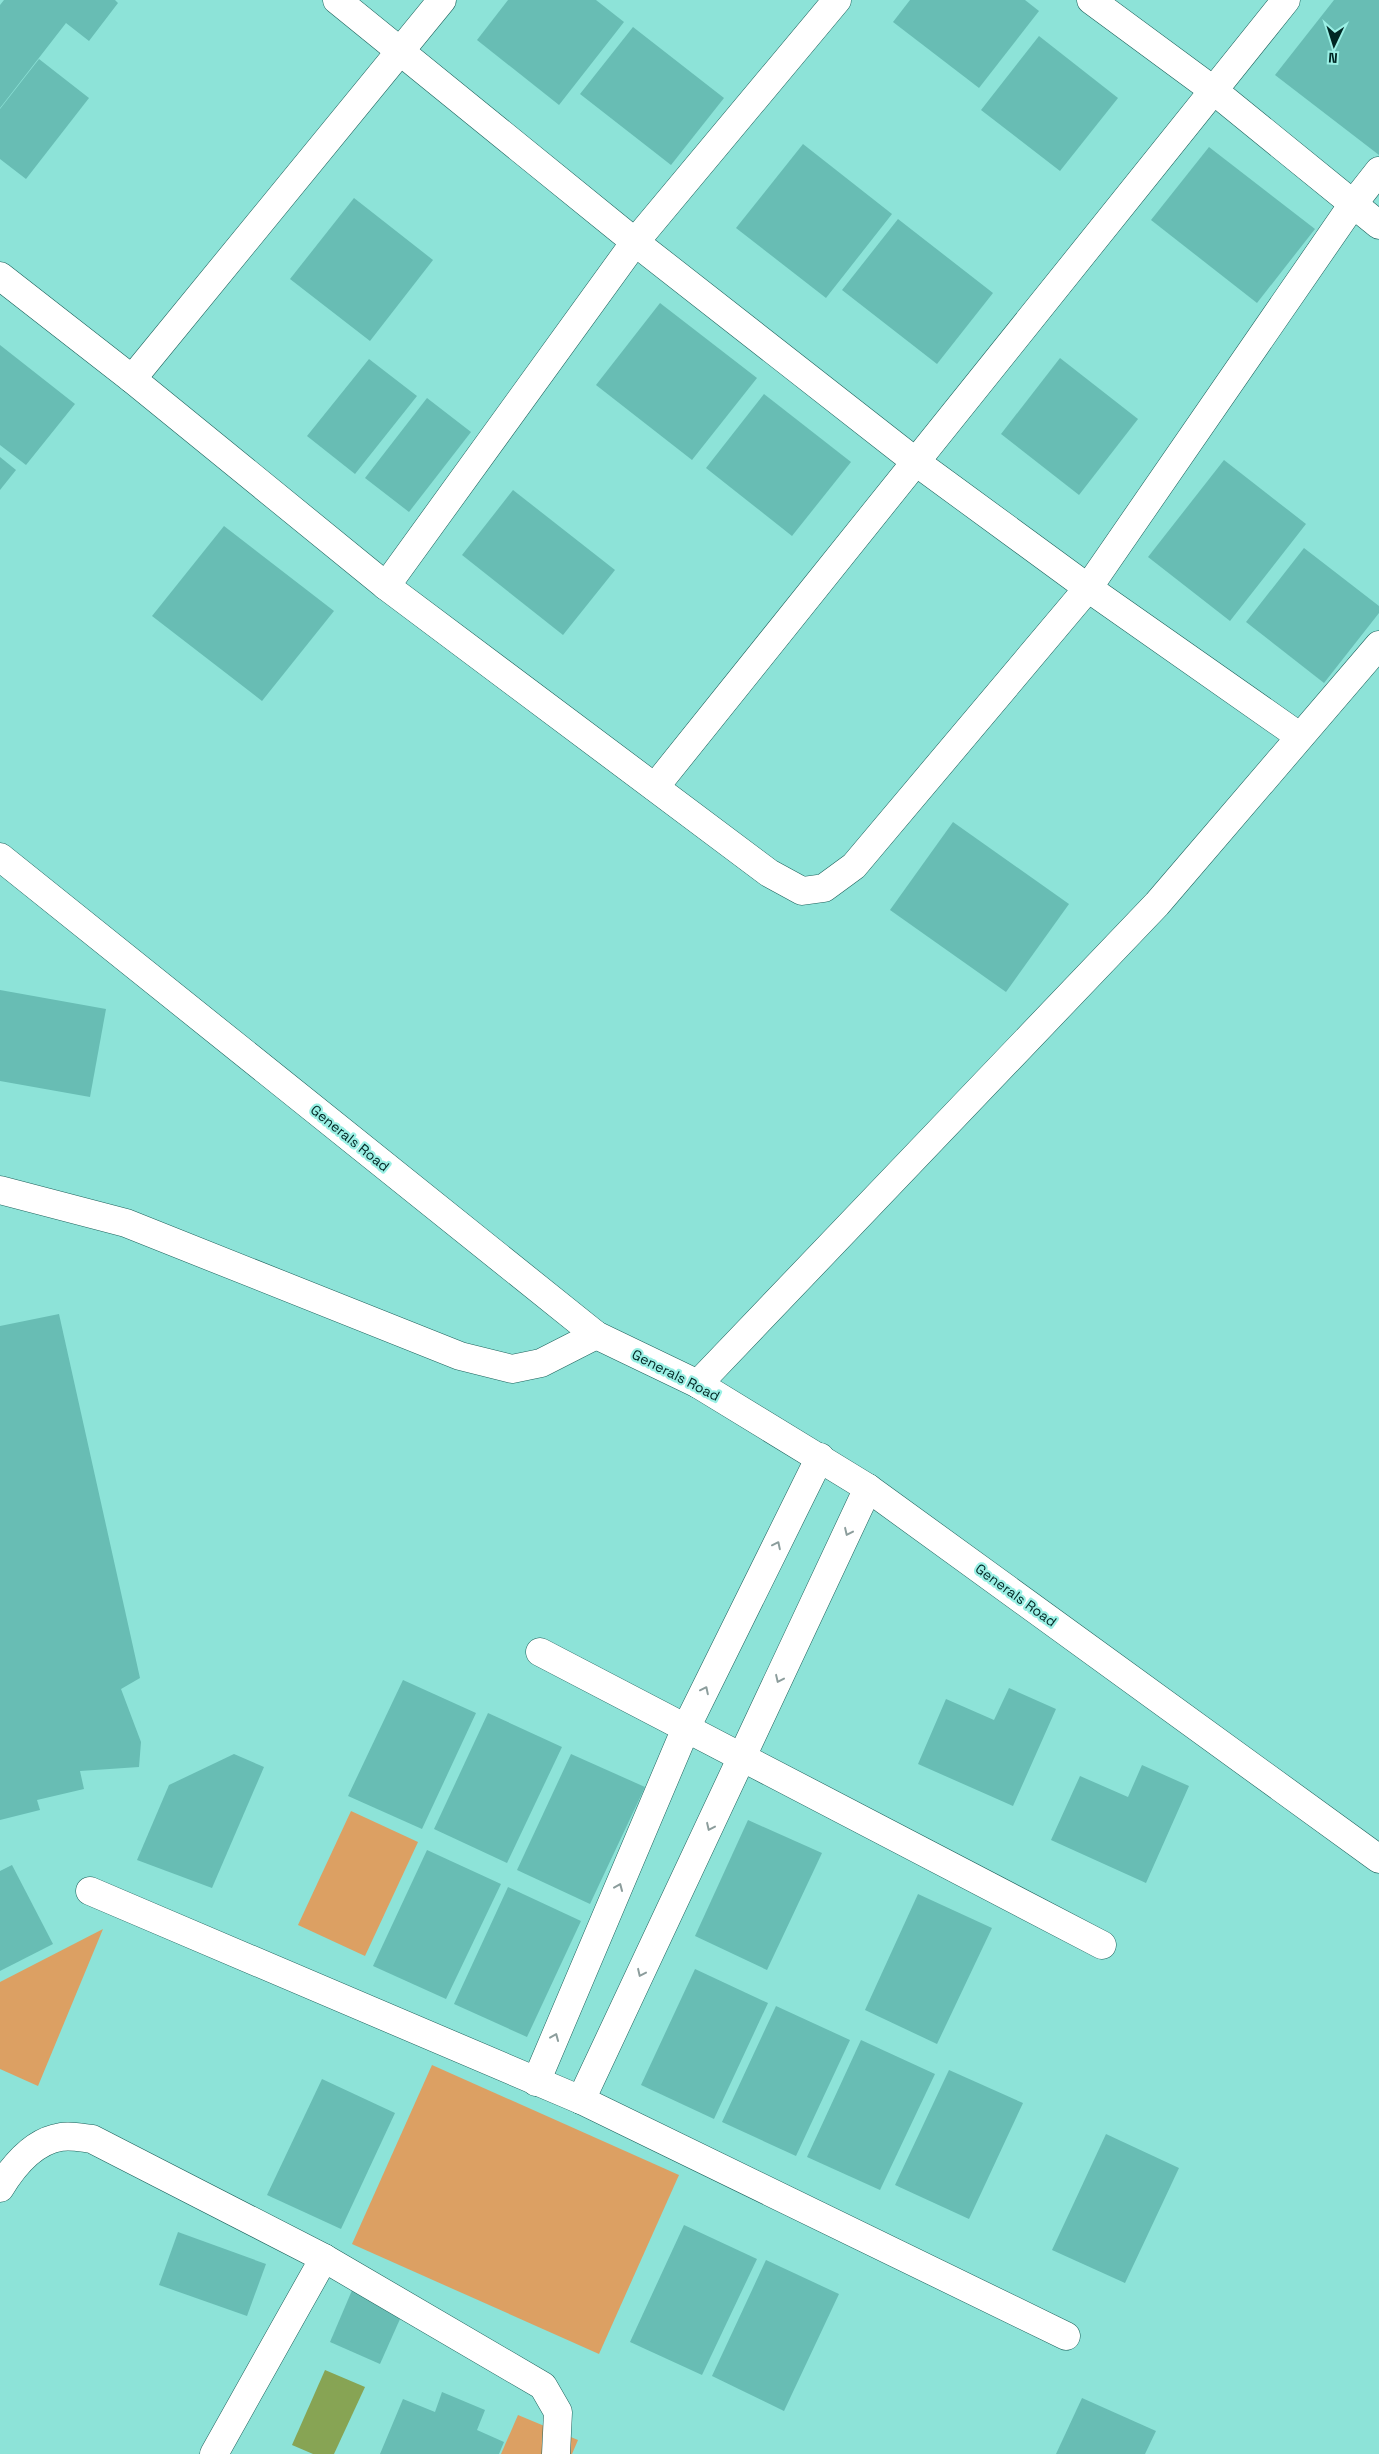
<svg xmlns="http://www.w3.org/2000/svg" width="1379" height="2454" font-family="'Space Grotesk',sans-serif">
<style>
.green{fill:#dca063}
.water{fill:#87a454}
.building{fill:#68bdb4}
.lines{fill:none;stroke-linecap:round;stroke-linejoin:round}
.minor-casing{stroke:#1d615b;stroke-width:29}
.minor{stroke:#fff;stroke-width:28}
.oneway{stroke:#8c9d9c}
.labels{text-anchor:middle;stroke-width:4.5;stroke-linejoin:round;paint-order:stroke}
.street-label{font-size:14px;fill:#002623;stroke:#9bf0e5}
</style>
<rect width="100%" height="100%" fill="#8de3d8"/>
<g class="green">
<polygon points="351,1811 418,1842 365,1956 298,1925"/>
<polygon points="103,1929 38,2086 0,2069 0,1982"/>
<polygon points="432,2065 679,2175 599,2354 352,2244"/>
<polygon points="518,2415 578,2440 572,2454 501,2454"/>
</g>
<polygon class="water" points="325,2370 365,2387 334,2454 313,2454 292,2445"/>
<g class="building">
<polygon points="4,0 115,0 118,3 89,41 66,23 0,108 0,5"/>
<polygon points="508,0 596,0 624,22 559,105 477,40"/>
<polygon points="910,0 1025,0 1039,11 979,88 893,22"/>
<polygon points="1334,0 1379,0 1379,155 1275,75"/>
<polygon points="633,27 724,98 671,165 580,94"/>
<polygon points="1039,36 1118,98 1060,171 981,110"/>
<polygon points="39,59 89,98 26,179 0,159 0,109"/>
<polygon points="803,144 892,214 826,298 736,228"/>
<polygon points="1209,147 1315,229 1257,303 1151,220"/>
<polygon points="354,198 433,260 370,341 290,279"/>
<polygon points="898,219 993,293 937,364 842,290"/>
<polygon points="660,303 757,378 692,460 596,385"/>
<polygon points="0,345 75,404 26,465 0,445"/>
<polygon points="1060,358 1138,419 1079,495 1001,434"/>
<polygon points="369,359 417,396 355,474 307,436"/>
<polygon points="764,394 851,462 792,536 706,468"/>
<polygon points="427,398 471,432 409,512 365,478"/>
<polygon points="0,457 16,470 0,490"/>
<polygon points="1224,460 1306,524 1230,621 1148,557"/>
<polygon points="513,490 615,570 563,635 462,555"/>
<polygon points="224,526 334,611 262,701 152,616"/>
<polygon points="1304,548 1379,606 1379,613 1324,683 1246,622"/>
<polygon points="953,822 1069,904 1006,992 890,910"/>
<polygon points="0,990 106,1009 90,1097 0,1081"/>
<polygon points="59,1314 140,1678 121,1689 141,1742 139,1767 80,1771 84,1789 37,1800 40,1810 0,1820 0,1326"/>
<polygon points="403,1680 476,1713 422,1829 348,1796"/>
<polygon points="1009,1688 1056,1709 1013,1806 918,1764 946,1699 994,1720"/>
<polygon points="488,1713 562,1747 507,1863 434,1829"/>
<polygon points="234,1754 264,1767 212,1888 137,1860 169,1785"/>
<polygon points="571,1754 645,1787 590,1904 517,1870"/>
<polygon points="1142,1765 1189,1786 1146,1883 1051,1840 1080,1776 1128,1797"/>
<polygon points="748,1820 822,1853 767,1970 695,1936"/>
<polygon points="427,1850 501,1884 446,1999 373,1966"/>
<polygon points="12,1865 53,1944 0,1971 0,1871"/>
<polygon points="508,1887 581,1921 527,2037 454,2004"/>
<polygon points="918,1894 992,1928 937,2044 865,2010"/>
<polygon points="695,1969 768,2003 714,2119 641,2085"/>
<polygon points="776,2006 850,2040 796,2156 722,2122"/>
<polygon points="861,2040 935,2074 880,2190 807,2157"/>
<polygon points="949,2070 1023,2103 969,2219 895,2185"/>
<polygon points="322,2079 395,2113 341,2229 267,2195"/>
<polygon points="1106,2134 1179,2168 1125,2283 1052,2250"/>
<polygon points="684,2225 757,2259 702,2375 630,2342"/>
<polygon points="178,2232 266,2264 247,2316 159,2285"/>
<polygon points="766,2260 839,2294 784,2411 712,2376"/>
<polygon points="353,2288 404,2310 380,2364 330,2342"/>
<polygon points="442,2392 485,2410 477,2430 504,2442 499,2454 380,2454 403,2399 435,2412"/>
<polygon points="1082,2398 1156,2431 1145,2454 1056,2454"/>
</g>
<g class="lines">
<g class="minor-casing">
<g id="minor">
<polyline points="337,0 635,242 916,462 1088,588 1299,736"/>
<polyline points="1091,0 1213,90 1379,225"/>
<polyline points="0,276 132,379 386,586 769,873 802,891 824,888 854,866 1088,588 1353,204 1379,171"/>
<polyline points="132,379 442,0"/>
<polyline points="386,586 635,242 837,0"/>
<polyline points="655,787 1286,0"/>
<polyline points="0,857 596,1335 698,1384 868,1488 1379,1859"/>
<polyline points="0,1190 126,1223 460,1356 512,1369 541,1363 596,1335"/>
<polyline points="698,1384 1157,904 1379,645"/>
<polyline points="540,1652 1102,1945"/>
<polyline points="90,1891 581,2100 1066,2336"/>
<polyline points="536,2082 686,1728 820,1457"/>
<polyline points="581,2100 868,1488"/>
<path d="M0,2188C14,2165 34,2141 61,2137C71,2135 83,2138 92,2139L324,2258L543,2386L558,2412L556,2454"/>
<polyline points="214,2454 324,2258"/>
</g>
</g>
<use href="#minor" class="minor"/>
</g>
<defs><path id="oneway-chevron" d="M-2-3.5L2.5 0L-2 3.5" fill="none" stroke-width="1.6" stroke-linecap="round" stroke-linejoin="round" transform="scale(1.25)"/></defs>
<g class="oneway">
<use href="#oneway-chevron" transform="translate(848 1532) rotate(115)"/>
<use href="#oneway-chevron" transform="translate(777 1545) rotate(-64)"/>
<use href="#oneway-chevron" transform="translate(779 1679) rotate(115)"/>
<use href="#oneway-chevron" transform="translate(705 1690) rotate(-64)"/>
<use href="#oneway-chevron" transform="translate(710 1827) rotate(115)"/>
<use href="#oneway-chevron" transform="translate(619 1887) rotate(-67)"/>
<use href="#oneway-chevron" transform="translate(641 1973) rotate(115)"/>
<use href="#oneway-chevron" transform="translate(555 2037) rotate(-67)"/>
</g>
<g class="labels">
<g class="street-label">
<text transform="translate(350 1138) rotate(39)" y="5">Generals Road</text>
<text transform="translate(676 1375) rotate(27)" y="5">Generals Road</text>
<text transform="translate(1016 1595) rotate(36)" y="5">Generals Road</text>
</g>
</g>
<g transform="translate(1334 45) rotate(184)" stroke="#9bf0e5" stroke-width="4" paint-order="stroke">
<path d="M0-4L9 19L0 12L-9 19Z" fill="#002623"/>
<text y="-8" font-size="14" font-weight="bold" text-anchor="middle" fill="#002623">N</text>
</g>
</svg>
